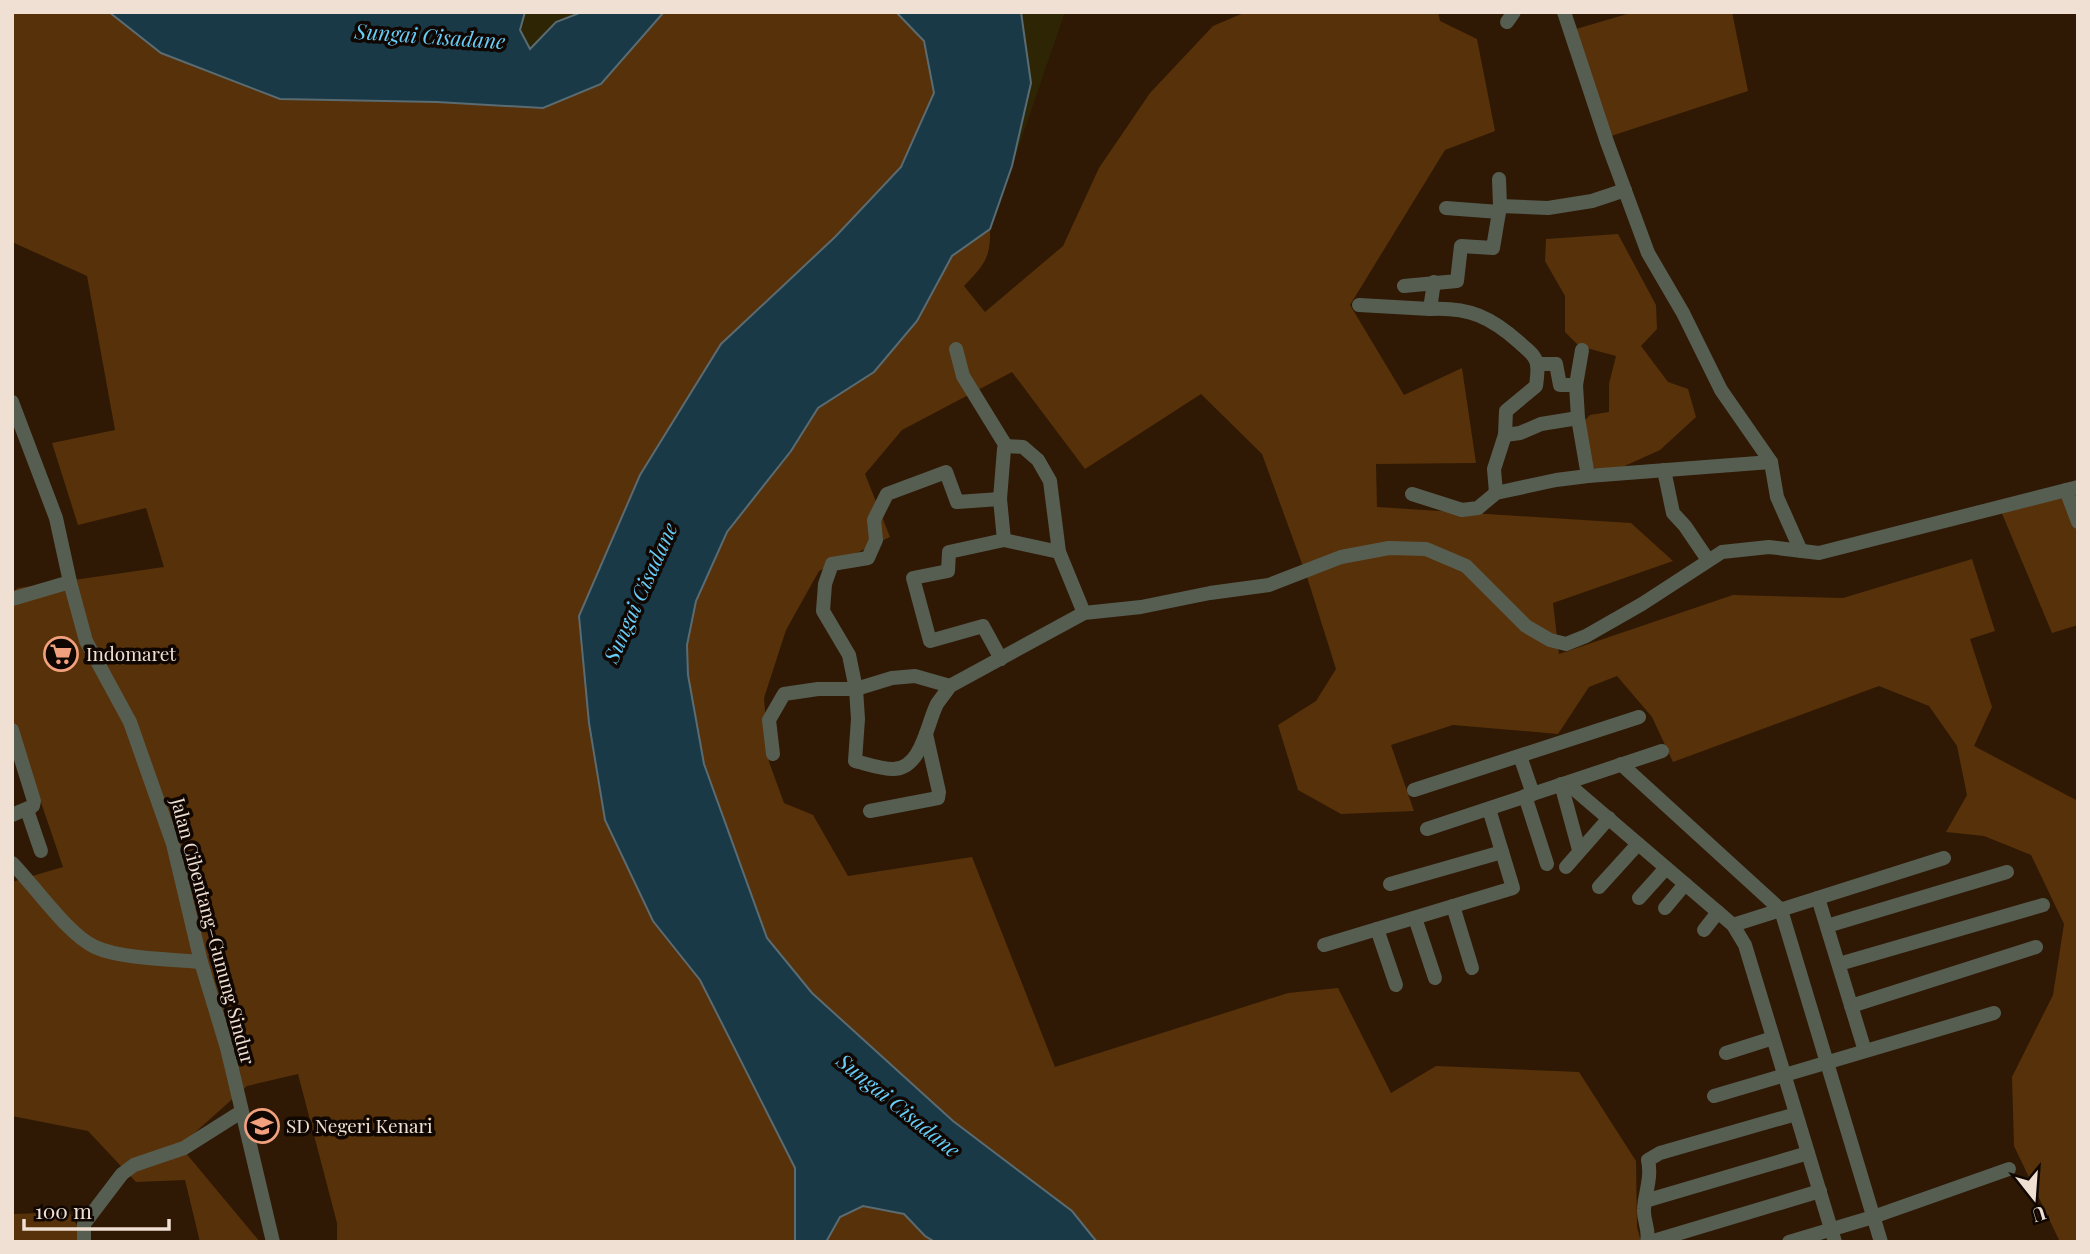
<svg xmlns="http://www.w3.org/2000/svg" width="2090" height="1254" font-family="'Playfair Display',serif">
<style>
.green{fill:#573109}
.sand{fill:#2e2504}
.water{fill:#193947;stroke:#5a6b71;stroke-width:2}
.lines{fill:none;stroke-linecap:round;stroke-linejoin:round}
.minor{stroke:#565e52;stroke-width:14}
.labels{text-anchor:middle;stroke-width:7;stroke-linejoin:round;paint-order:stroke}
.poi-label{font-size:19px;fill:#f0e0d4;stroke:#100702;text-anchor:start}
.street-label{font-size:19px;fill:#f0e0d4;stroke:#100702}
.water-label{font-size:21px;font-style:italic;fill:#67cefa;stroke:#100702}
</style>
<rect width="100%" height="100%" fill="#2f1904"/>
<g class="green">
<polygon points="12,12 109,12 161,53 437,102 543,108 601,84 664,12 896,12 924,41 934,93 901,167 835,237 579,616 589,723 605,820 653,921 700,980 795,1168 795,1242 337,1242 337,1223 298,1074 247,1086 180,1146 260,1242 200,1242 185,1180 136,1182 88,1131 12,1116 12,882 63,867 12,717 12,592 18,588 164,567 146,508 78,525 52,443 115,430 87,276 12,242"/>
<path d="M1246,12H1438L1440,21L1477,39L1495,131L1445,150L1350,305L1404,395L1462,368L1476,463L1376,464L1377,507L1631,523L1673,561L1553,603L1559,654L1733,595L1843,598L1972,559L1995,631L1970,639L1992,707L1974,746L2078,801V1242H2060L2014,1146L2012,1077L2053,995L2064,924L2031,855L1984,836L1946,832L1967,795L1957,746L1929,706L1879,686L1673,762L1652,717L1617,676L1589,687L1558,734L1453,725L1391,745L1414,811L1341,814L1298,790L1278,725L1316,701L1336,669L1308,580L1262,454L1201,394L1085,469L1012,372L902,430L865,474L890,537L819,571L786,630L764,698L769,762L784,803L813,815L848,876L972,857L1055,1067L1288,993L1338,988L1391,1093L1436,1066L1579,1072L1636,1161L1637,1227L1641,1242H1097L1072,1211L953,1121L812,993L767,938L704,764L688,675L687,645L696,601L727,532L791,451L818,408L874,372L917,321L952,256L990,229C991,259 983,266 964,286L985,312L1063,246L1099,168L1150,93L1213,26Z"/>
<polygon points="1634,12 1732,12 1748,91 1605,138 1576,29"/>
<polygon points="1618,234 1656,305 1657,329 1641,346 1668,382 1688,389 1696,417 1660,450 1607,474 1584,463 1577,428 1590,415 1609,412 1609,384 1616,356 1579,346 1565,332 1565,296 1545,261 1546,239"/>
<polygon points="2078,483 2078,625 2052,633 1998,504"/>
<polygon points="863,1206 904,1214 925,1236 935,1242 826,1242 840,1217"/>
<polygon points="12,1212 14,1214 69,1212 87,1242 12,1242"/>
</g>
<g class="sand">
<polygon points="525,12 582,12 556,22 530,49 519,30"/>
<polygon points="1021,12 1065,12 1012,166 1031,83"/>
</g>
<g class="water">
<polygon points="109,12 525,12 520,30 530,49 556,22 582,12 664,12 601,84 543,108 437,102 280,99 161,53"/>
<polygon points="896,12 1021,12 1031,83 1012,166 990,229 952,256 917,321 874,372 818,408 791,451 727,532 696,601 687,645 688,675 704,764 767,938 812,993 953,1121 1072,1211 1097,1242 935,1242 925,1236 904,1214 863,1206 840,1217 826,1242 795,1242 795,1168 700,980 653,921 605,820 589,723 579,616 640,475 721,344 835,237 901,167 934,93 924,41"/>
</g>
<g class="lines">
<g class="minor">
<polyline points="1564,12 1607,142 1648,253 1683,313 1721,390 1771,462 1777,497 1801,551"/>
<polyline points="1507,22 1514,12"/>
<polyline points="1500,206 1548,208 1592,201 1625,190"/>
<polyline points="1446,208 1499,212"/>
<polyline points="1404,286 1457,281 1461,246 1493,248 1500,206 1499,179"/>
<polyline points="1359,305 1430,309 1434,282"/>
<path d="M1430,309C1469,307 1491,317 1520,343C1526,349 1535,354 1537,364C1538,370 1537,379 1536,386L1506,411L1505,435L1494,469L1496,493"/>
<polyline points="956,349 963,376 1006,446 1023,447 1038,460 1050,481 1059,552 1084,613"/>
<polyline points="1582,350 1576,385 1578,418 1588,476"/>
<polyline points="1537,364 1556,364 1560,385 1576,385"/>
<polyline points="12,402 56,518 70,582 86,641 130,722 173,844 201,962 227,1048 273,1242"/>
<polyline points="1505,435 1520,433 1541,424 1578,418"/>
<polyline points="1664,470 1673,513 1685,526 1708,560"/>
<polyline points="2066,490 2078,522"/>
<polyline points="1412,494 1462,510 1478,508 1496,493 1556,480 1588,476 1771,462"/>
<path d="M1000,499L957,502L946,472L887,494L874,520L876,540L868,558L832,564L825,584L823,611L849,655L856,689L858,719L855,761C867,764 881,769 893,769C922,769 927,723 937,704C941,698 946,692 950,686L1084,613L1141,607L1210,593L1269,585L1341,557L1389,548L1426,549L1466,566L1526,626L1550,640L1566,644L1586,636L1642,604L1722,552L1769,547L1819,553L2078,487"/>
<polyline points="1004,540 1000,499 1004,449 1006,446"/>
<polyline points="12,599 70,582"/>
<polyline points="1001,659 983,626 930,641 913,578 948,571 949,552 1004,540 1059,552"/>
<polyline points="12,730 34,801 33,806 12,815"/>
<polyline points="773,754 769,720 784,694 818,689 856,689 892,678 915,676 950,686"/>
<polyline points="1520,756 1533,794"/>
<polyline points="1621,764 1781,910 1881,1242"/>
<polyline points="1567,783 1733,925 1745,945 1835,1242"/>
<polyline points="1561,784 1579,850"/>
<polyline points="1414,790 1639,717"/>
<polyline points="1525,796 1547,864"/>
<polyline points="27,810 41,851"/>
<polyline points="870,811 938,798 939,792 926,734"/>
<polyline points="1427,829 1662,751"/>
<path d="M12,863C34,885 68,935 95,947C121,959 171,959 201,962"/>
<polyline points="1566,867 1609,818"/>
<polyline points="1390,884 1502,852"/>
<polyline points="1599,887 1638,844"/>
<polyline points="1639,898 1666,868"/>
<polyline points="1818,898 1865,1051"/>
<polyline points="1453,906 1472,968"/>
<polyline points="1665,908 1685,884"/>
<polyline points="1415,918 1435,978"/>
<polyline points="1733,925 1944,858"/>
<polyline points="1827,926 2007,872"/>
<polyline points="1377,929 1396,985"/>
<polyline points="1704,930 1718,912"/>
<polyline points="1324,945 1513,888 1489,809"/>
<polyline points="1839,964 2043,905"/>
<polyline points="1851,1006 2036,947"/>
<polyline points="1726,1053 1773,1038"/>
<polyline points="1714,1096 1994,1013"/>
<polyline points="1645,1201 1808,1153"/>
<polyline points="84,1242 84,1224 122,1174 134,1165 184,1148 241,1112"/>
<path d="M1647,1242C1650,1229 1643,1221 1644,1209C1645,1192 1652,1178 1648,1160L1660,1153L1796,1114"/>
<polyline points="1650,1242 1820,1191"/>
<polyline points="1789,1242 1873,1217 2009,1169"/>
</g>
</g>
<defs>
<g id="supermarket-ring" transform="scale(1.75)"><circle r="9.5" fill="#100702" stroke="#f1a17d" stroke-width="1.5"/><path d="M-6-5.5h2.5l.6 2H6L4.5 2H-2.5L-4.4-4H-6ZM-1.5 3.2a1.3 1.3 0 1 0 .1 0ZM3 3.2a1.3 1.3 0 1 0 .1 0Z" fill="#f1a17d"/></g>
<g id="school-ring" transform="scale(1.75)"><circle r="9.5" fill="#100702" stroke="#f1a17d" stroke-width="1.5"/><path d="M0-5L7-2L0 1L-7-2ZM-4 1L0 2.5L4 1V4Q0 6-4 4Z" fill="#f1a17d"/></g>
</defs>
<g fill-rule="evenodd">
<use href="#supermarket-ring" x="61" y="654"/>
<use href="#school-ring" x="262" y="1126"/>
</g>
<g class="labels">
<g class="poi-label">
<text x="86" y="661">Indomaret</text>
<text x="286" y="1133">SD Negeri Kenari</text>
</g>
<g class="street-label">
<text transform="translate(213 931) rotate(75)" y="7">Jalan Cibentang–Gunung Sindur</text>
</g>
<g class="water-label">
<text transform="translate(430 37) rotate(4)" y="7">Sungai Cisadane</text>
<text transform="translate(641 593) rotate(-66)" y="7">Sungai Cisadane</text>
<text transform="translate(898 1106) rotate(39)" y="7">Sungai Cisadane</text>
</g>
</g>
<rect width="2090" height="1254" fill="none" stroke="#f0e0d4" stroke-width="28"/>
<g transform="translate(2034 1198) rotate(163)" stroke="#100702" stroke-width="5" paint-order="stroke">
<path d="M0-5L12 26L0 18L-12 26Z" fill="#f0e0d4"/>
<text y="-10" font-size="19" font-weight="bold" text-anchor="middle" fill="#f0e0d4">U</text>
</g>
<path d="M24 1219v10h145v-10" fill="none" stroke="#f0e0d4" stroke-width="3.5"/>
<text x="35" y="1219" font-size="21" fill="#f0e0d4" stroke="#100702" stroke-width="5" paint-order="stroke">100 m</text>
</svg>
